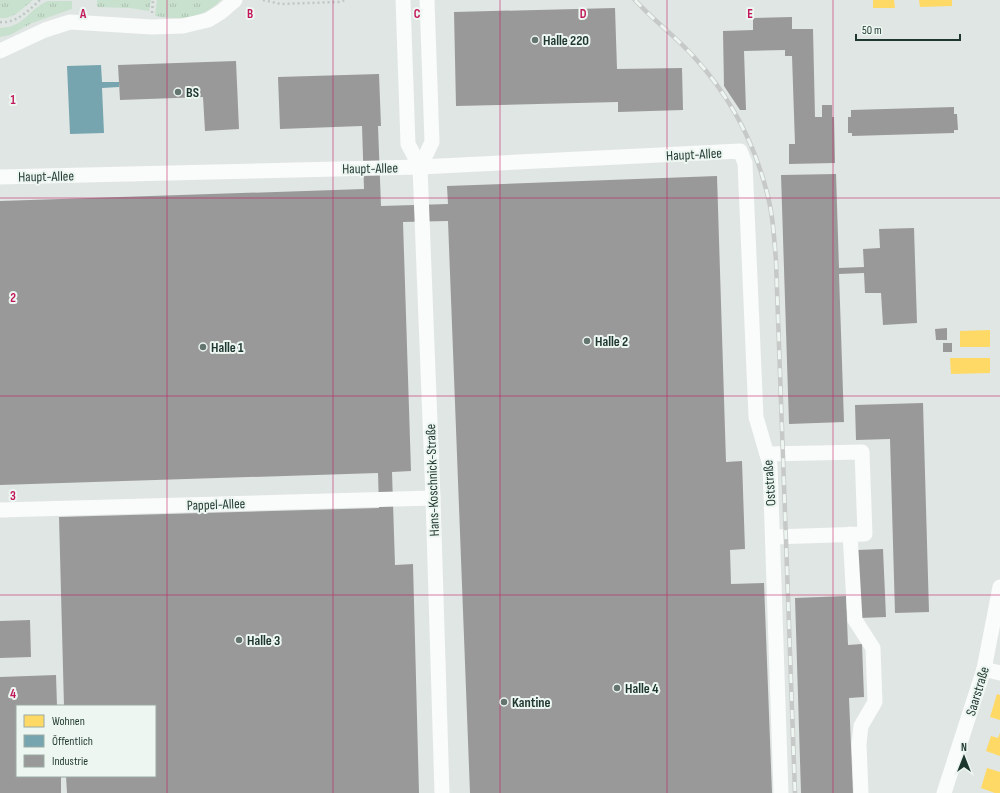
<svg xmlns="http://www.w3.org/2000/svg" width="1000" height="793" font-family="'Sofia Sans Condensed',sans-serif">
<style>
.grass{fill:url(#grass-tufts)}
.homes{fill:#ffd966}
.public{fill:#76a5af}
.industry{fill:#999}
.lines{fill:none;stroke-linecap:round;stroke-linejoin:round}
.path{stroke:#bec7c4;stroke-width:2.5;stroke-dasharray:2 3;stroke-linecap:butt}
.minor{stroke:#fafbfb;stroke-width:15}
.rail-casing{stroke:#c6c9c8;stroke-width:4.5}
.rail{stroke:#edf6f1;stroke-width:3;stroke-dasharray:9;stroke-linecap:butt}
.grid{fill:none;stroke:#c2185b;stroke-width:1;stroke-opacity:0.55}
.poi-dot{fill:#63756e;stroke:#edf6f1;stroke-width:1.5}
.labels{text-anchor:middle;stroke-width:4;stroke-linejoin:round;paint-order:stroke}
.poi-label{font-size:14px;font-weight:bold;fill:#1f382f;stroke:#edf6f1;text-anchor:start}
.street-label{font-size:14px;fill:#1f382f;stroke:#edf6f1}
.grid-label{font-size:13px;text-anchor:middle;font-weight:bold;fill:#c2185b;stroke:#edf6f1;stroke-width:4;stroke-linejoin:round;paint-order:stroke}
</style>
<defs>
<pattern id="grass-tufts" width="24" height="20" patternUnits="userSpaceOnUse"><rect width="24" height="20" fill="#c8e0ce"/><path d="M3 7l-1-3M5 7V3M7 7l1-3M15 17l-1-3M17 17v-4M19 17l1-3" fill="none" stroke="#abc1b1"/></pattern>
</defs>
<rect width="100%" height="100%" fill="#e0e6e3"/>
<g class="grass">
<path d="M0,0H33C24,7 13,20 0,18Z"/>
<polygon points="97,0 151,0 149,11 130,8 97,7"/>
<path d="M157,0H221C201,20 181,20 155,16Z"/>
<path d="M48,1H72V9L32,23L10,35L0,37V28C25,27 28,9 48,1Z"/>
</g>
<g class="homes">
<polygon points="873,0 894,0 895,8 873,8"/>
<polygon points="919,0 952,0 952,6 920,7"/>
<polygon points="990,330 990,347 960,347 960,331"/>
<polygon points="950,358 990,358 990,373 951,374"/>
<polygon points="997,694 1000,695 1000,720 990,717"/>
<polygon points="1000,733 1000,756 986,751 991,736 998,738"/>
<polygon points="987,768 1000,772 1000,793 995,793 981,788"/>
</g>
<polygon class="public" points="101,65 102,82 119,82 119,87 102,88 104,133 70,134 67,66"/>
<g class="industry">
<polygon points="615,8 617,69 682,68 683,110 618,112 618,102 456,106 454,12"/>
<polygon points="792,17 792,29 813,29 815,117 822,117 822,105 832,105 832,117 834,117 835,163 789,164 789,144 795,144 792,56 785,56 785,50 744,51 746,110 740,110 724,86 723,31 753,30 753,18"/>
<polygon points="236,61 239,129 205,131 203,97 120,100 118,65"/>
<polygon points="379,74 381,126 378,126 381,206 448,204 447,186 717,176 726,462 742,461 745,549 730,550 731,584 764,583 772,793 470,793 448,221 403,222 411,471 392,472 395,565 413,564 419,793 67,793 66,776 155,776 155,706 64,706 59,517 379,508 378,473 0,485 0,201 364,189 362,126 280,129 278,77"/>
<polygon points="954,107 954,114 957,114 958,130 954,130 954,133 852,136 852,133 848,133 848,117 851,117 851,110"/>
<polygon points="836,174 839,268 864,267 863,249 880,248 879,229 914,228 917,323 883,325 881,293 865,293 864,273 839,274 844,422 789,424 781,175"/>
<polygon points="947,328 947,340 936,340 935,329"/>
<rect x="943" y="343" width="9" height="9"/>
<polygon points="923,403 929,612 895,613 890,439 856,440 855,405"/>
<polygon points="883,549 886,617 859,618 857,550"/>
<polygon points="846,596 848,645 862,644 864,697 849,698 853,793 801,793 795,598"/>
<polygon points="30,620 31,657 0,658 0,621"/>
<polygon points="56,675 57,706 17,706 17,776 61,776 61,793 0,793 0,677"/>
</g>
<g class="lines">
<g class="path">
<polyline points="263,0 281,4 338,2 345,0"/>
<polyline points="152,13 153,0"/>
<path d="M0,22C16,24 29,10 40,0"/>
</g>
<g class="minor">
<polyline points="403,0 408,144 420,167 433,498 442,793"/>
<polyline points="0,51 45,30 70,22 152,27 183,26 208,20 221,12 235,0"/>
<polyline points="420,167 432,142 427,0"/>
<polyline points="0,177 420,167 740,151 745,163 756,417 770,465 781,793"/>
<polyline points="767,454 862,452 865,534 773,537"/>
<polyline points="0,510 433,498"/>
<polyline points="850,534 855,620 873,648 875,702 861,726 859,744 861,793"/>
<polyline points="984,669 1000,673"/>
<polyline points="944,793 984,669 1000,587"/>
</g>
<g class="rail-casing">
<path id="rail" d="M635,0C653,20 675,36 694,57C728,94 753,140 766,189C773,213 774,237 776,261L795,793"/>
</g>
<use href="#rail" class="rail"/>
</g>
<path class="grid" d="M167,0V793M333,0V793M500,0V793M667,0V793M833,0V793M0,198H1000M0,396H1000M0,595H1000"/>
<g class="poi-dot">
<circle cx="535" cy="40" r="4"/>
<circle cx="178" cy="92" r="4"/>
<circle cx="587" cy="341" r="4"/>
<circle cx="203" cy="347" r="4"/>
<circle cx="239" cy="640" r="4"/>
<circle cx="617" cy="688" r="4"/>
<circle cx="504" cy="702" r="4"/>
</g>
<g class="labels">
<g class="poi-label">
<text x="543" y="45">Halle 220</text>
<text x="186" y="97">BS</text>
<text x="595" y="346">Halle 2</text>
<text x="211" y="352">Halle 1</text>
<text x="247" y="645">Halle 3</text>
<text x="625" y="693">Halle 4</text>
<text x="512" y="707">Kantine</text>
</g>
<g class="street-label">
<text transform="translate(694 154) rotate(-3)" y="5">Haupt-Allee</text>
<text transform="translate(370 168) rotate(-1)" y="5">Haupt-Allee</text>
<text transform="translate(46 176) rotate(-1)" y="5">Haupt-Allee</text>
<text transform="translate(432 480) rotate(-92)" y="5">Hans-Koschnick-Straße</text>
<text transform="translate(769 483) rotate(-94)" y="5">Oststraße</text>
<text transform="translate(216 504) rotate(-2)" y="5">Pappel-Allee</text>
<text transform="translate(977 691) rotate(-73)" y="5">Saarstraße</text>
</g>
</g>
<g class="grid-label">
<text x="83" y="18">A</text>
<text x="250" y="18">B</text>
<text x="417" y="18">C</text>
<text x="583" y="18">D</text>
<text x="750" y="18">E</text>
<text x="13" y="104">1</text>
<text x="13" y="302">2</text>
<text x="13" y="500">3</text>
<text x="13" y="698">4</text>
</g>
<rect x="16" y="705" width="140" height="72" fill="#edf6f1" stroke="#9baaa3"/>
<rect x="24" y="715" width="20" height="12" fill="#ffd966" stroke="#9baaa3"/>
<text x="52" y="725" font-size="12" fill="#1f382f">Wohnen</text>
<rect x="24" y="735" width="20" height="12" fill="#76a5af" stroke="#9baaa3"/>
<text x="52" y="745" font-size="12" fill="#1f382f">Öffentlich</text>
<rect x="24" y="755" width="20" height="12" fill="#999999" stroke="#9baaa3"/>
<text x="52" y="765" font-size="12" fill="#1f382f">Industrie</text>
<g transform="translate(964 757)" stroke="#edf6f1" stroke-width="3" paint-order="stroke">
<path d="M0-3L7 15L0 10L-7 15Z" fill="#1f382f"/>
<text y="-6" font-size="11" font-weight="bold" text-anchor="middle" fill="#1f382f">N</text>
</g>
<path d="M856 34v6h104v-6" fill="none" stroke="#1f382f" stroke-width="2"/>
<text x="862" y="34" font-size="12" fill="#1f382f" stroke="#edf6f1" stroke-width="3" paint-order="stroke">50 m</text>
</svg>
